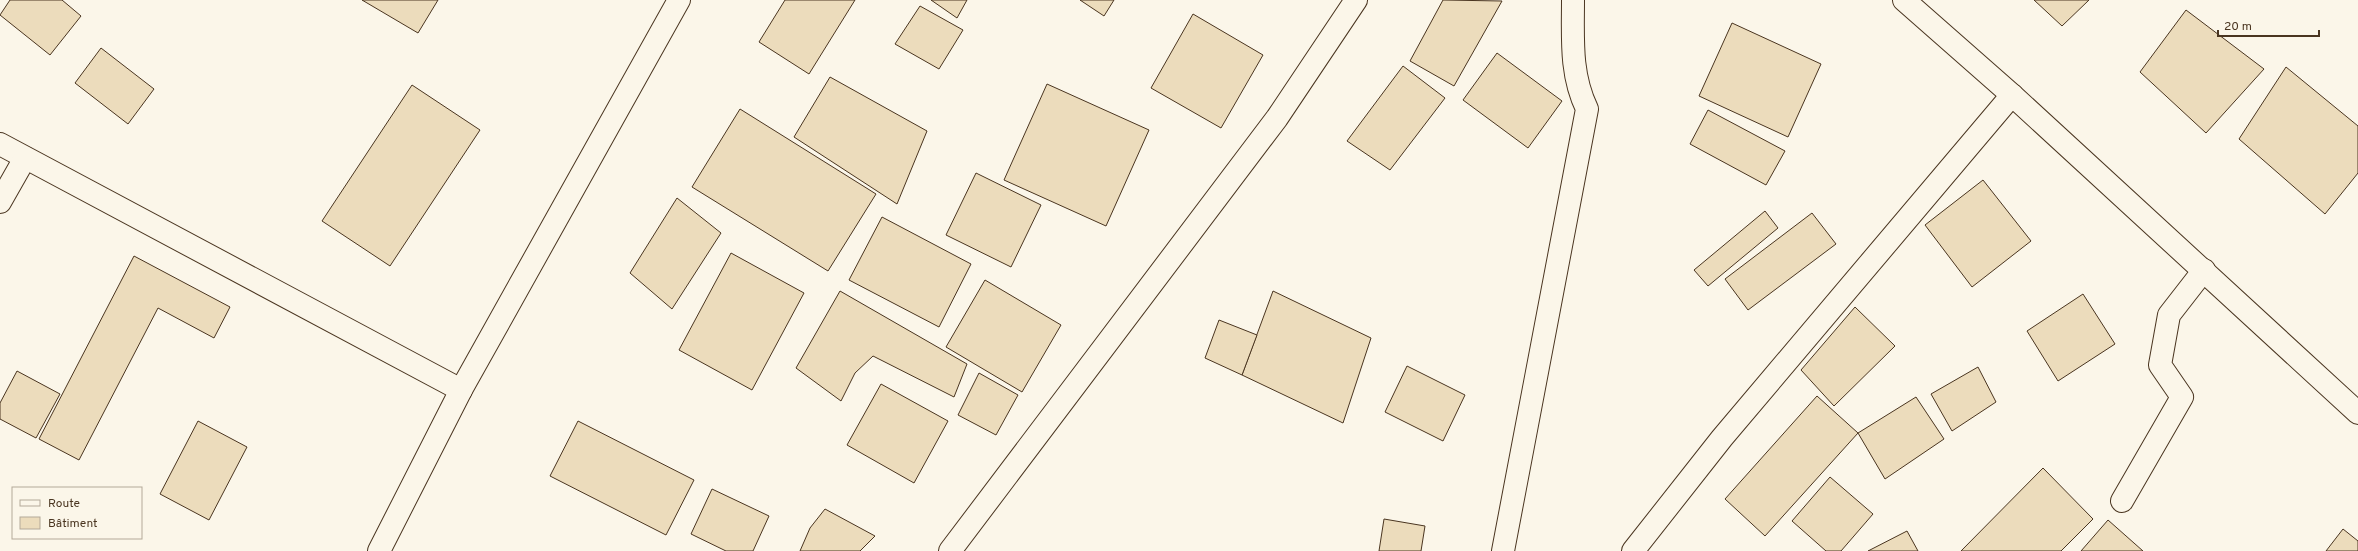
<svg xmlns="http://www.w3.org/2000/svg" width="2358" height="551" font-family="Overpass,sans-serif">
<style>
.building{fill:#ecdcbc;stroke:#4a3520}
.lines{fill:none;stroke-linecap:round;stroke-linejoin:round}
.street-casing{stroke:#4a3520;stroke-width:24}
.primary-casing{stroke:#4a3520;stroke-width:24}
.highway-casing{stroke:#4a3520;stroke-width:24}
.street{stroke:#fbf6e9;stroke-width:22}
.primary{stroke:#fbf6e9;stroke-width:22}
.highway{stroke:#fbf6e9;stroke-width:22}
</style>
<rect width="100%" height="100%" fill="#fbf6e9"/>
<g class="building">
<polygon points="10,0 62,0 81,16 50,55 0,15"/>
<polygon points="362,0 438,0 418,33"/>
<polygon points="785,0 855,0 809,74 759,42"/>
<polygon points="931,0 967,0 957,18"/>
<polygon points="1080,0 1114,0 1104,16"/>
<polygon points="1443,0 1502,1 1454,86 1410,61"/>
<polygon points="2034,0 2089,0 2062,26"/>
<polygon points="920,6 963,30 939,69 895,44"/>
<polygon points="2186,10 2264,69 2206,133 2140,72"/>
<polygon points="1193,14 1263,55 1221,128 1151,88"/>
<polygon points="1732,23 1821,64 1788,137 1699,96"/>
<polygon points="101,48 154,89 128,124 75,83"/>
<polygon points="1497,53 1562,101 1528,148 1463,100"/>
<polygon points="1403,66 1445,98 1390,170 1347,141"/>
<polygon points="2286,67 2358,126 2358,173 2325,214 2239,139"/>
<polygon points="830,77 927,131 897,204 794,137"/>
<polygon points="1047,84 1149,130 1106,226 1004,180"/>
<polygon points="412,85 480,130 390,266 322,221"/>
<polygon points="740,109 876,194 828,271 692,187"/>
<polygon points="1708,110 1785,151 1766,185 1690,144"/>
<polygon points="976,173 1041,205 1011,267 946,235"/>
<polygon points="1983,180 2031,241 1972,287 1925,225"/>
<polygon points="677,198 721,233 672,309 630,273"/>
<polygon points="1765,211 1778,228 1708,286 1694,270"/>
<polygon points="1812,213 1836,244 1748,310 1725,279"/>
<polygon points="882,217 971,264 939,327 849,280"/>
<polygon points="731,253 804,293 752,390 679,350"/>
<polygon points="134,256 230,307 214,338 158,308 79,460 39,439"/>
<polygon points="985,280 1061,325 1022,392 946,347"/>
<polygon points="840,291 967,364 954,397 873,356 855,373 841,401 796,368"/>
<polygon points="1273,291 1371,338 1343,423 1242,375"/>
<polygon points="2083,294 2115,344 2058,381 2027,331"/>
<polygon points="1855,307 1895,346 1834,406 1801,370"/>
<polygon points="1219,320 1257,335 1242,375 1205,358"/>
<polygon points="1407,366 1465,395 1443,441 1385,412"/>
<polygon points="1978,367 1996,402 1952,431 1931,394"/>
<polygon points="17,371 60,394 36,438 0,419 0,403"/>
<polygon points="979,373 1018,395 996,435 958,415"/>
<polygon points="881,384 948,421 914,483 847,445"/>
<polygon points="1817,396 1858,433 1765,536 1725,499"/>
<polygon points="1916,397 1944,439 1885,479 1858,433"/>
<polygon points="198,421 247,447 209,520 160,494"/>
<polygon points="578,421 694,480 666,535 550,476"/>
<polygon points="2043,468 2093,519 2061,551 1961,551"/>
<polygon points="1830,477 1873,514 1841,551 1826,551 1792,521"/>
<polygon points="712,489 769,516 753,551 726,551 691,534"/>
<polygon points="825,509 875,536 860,551 800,551 810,528"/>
<polygon points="1384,519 1425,526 1421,551 1379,551"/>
<polygon points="2108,520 2143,551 2081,551"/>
<polygon points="2343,529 2358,541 2358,551 2326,551"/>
<polygon points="1907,531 1918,551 1868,551"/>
</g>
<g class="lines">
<g class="street-casing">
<g id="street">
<polyline points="0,144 461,390"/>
<polyline points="0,202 25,158"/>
<polyline points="2122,501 2182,397 2160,365 2169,315 2204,270"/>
<polyline points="950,551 1277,118 1356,0"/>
<path d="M1503,551L1587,109C1570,74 1573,38 1573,0"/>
<polyline points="1633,551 1722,438 2012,95"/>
</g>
</g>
<g class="primary-casing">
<polyline id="primary" points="1904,0 2012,95 2358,413"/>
</g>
<g class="highway-casing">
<polyline id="highway" points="379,551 461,390 679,0"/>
</g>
<use href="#street" class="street"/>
<use href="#primary" class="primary"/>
<use href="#highway" class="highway"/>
</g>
<rect x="12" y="487" width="130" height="52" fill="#fbf6e9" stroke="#b4a999"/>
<rect x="20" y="500" width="20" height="6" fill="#fbf6e9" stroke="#b4a999"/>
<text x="48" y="507" font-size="12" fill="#4a3520">Route</text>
<rect x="20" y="517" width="20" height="12" fill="#ecdcbc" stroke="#b4a999"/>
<text x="48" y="527" font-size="12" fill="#4a3520">Bâtiment</text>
<path d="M2218 30v6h101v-6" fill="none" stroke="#4a3520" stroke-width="2"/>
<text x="2224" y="30" font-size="12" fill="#4a3520" stroke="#fbf6e9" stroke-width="3" paint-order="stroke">20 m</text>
</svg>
